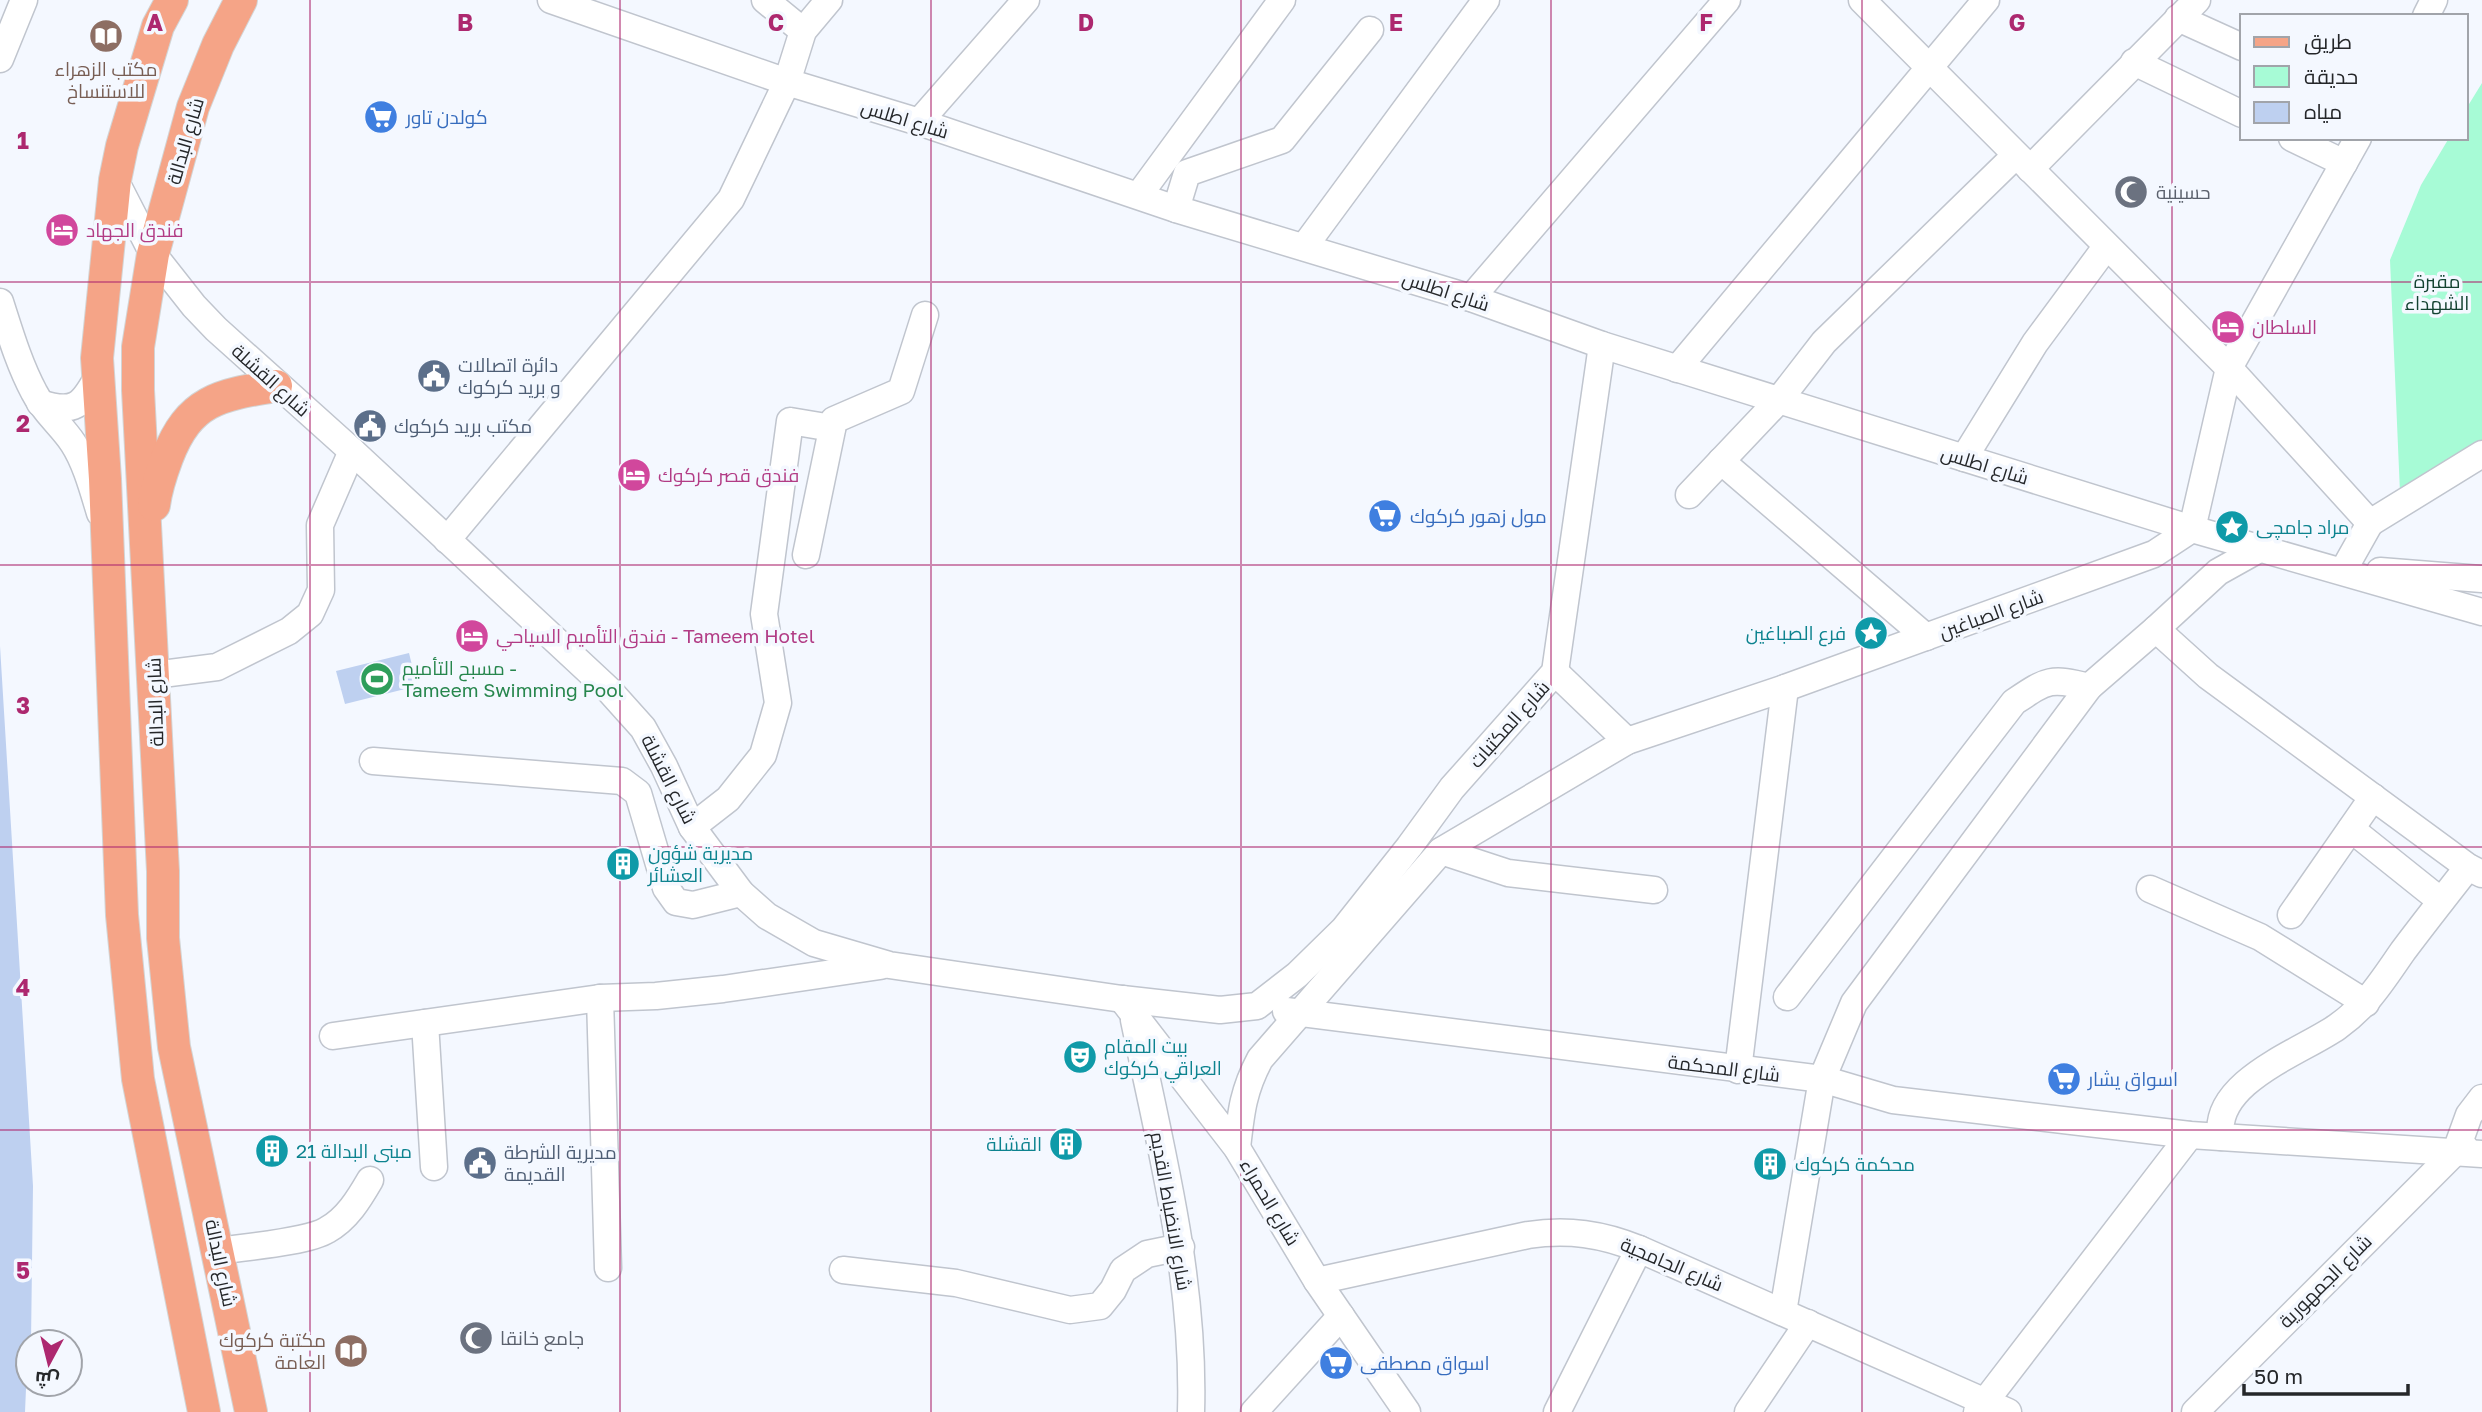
<svg xmlns="http://www.w3.org/2000/svg" width="2482" height="1412" font-family="'Golos Text',Cairo,sans-serif">
<style>
.green{fill:#a7fbd6}
.water{fill:#bed0f0}
.lines{fill:none;stroke-linecap:round;stroke-linejoin:round}
.minor-casing{stroke:#c0c5ce;stroke-width:29}
.major-casing{stroke:#d3d4d4;stroke-width:34}
.minor{stroke:#fff;stroke-width:26}
.major{stroke:#f5a487;stroke-width:32}
.grid{fill:none;stroke:#ad286f;stroke-width:2;stroke-opacity:0.55}
.labels{text-anchor:middle;stroke-width:7;stroke-linejoin:round;paint-order:stroke}
.education-label{font-size:19px;fill:#785e54;stroke:#f4f8ff}
.shop-label{font-size:19px;fill:#366cbe;stroke:#f4f8ff;text-anchor:start}
.street-label{font-size:19px;fill:#25272a;stroke:#f4f8ff}
.worship-label{font-size:19px;fill:#5b616d;stroke:#f4f8ff;text-anchor:start}
.hotel-label{font-size:19px;fill:#b23c85;stroke:#f4f8ff;text-anchor:start}
.park-label{font-size:19px;fill:#144332;stroke:#f4f8ff}
.service-label{font-size:19px;fill:#4e5e75;stroke:#f4f8ff;text-anchor:start}
.culture-label{font-size:19px;fill:#0d838f;stroke:#f4f8ff;text-anchor:start}
.leisure-label{font-size:19px;fill:#27864d;stroke:#f4f8ff;text-anchor:start}
.grid-label{font-size:23px;text-anchor:middle;font-weight:bold;fill:#ad286f;stroke:#f4f8ff;stroke-width:7;stroke-linejoin:round;paint-order:stroke}
</style>
<rect width="100%" height="100%" fill="#f4f8ff"/>
<polygon class="green" points="2482,83 2482,441 2400,493 2390,260 2421,185 2449,138 2466,138 2466,109"/>
<g class="water">
<polygon points="0,646 33,1186 31,1342 28,1342 25,1412 0,1412"/>
<polygon points="409,653 417,686 345,704 336,671"/>
</g>
<g class="lines">
<g class="minor-casing">
<g id="minor">
<polyline points="551,0 787,82 919,122 1176,209 1471,298 1602,345 2192,529 2482,612"/>
<polyline points="765,0 803,31"/>
<polyline points="1862,0 2229,368 2370,523 2343,571"/>
<polyline points="2426,16 2434,0"/>
<polyline points="2178,18 2242,47"/>
<polyline points="0,59 24,0"/>
<polyline points="2134,62 2242,114"/>
<polyline points="919,122 1026,0"/>
<polyline points="2292,138 2344,163"/>
<polyline points="2030,169 2197,0"/>
<polyline points="115,180 153,254 194,306 216,329 352,451 608,689 643,728 664,766 692,827 741,893 767,916 814,943 889,965 1122,999 1220,1010 1257,1006 1297,975 1344,929 1409,847 1452,788 1555,672 1602,345"/>
<polyline points="1139,195 1282,0"/>
<polyline points="1176,209 1187,173 1282,140 1370,30"/>
<polyline points="1304,247 1486,0"/>
<polyline points="1471,298 1727,0"/>
<path d="M0,302C10,333 19,364 34,392C44,412 61,425 73,443C86,463 93,490 100,513"/>
<polyline points="1677,369 1986,0"/>
<path d="M40,403C74,414 82,406 98,376"/>
<polyline points="1964,458 2035,343 2106,247"/>
<polyline points="1721,461 1926,637"/>
<polyline points="1689,495 1779,400 1824,342 2016,155"/>
<polyline points="2370,523 2482,454"/>
<polyline points="447,540 731,199 787,82 803,31 829,0"/>
<polyline points="806,555 834,420 901,391 925,315"/>
<polyline points="2380,571 2482,579"/>
<polyline points="2156,629 2208,676 2468,867 2482,874"/>
<polyline points="1555,672 1627,741"/>
<polyline points="154,675 217,667 289,631 310,614 321,590 320,525 352,451"/>
<polyline points="373,761 622,781 638,793 666,888 676,902 693,905 741,893"/>
<polyline points="692,827 728,799 763,755 778,703 764,614 790,421 832,428"/>
<polyline points="2351,829 2441,901"/>
<polyline points="1441,851 1508,873 1654,890"/>
<polyline points="2150,889 2260,937 2366,1003"/>
<polyline points="2291,915 2373,797"/>
<path d="M1787,997L2014,702C2047,680 2050,677 2089,687"/>
<polyline points="600,998 608,1268"/>
<polyline points="1122,999 1237,1148 1317,1281 1407,1412"/>
<polyline points="1286,1011 1822,1079 1893,1100 2190,1135 2482,1154"/>
<path d="M1134,1020C1161,1149 1195,1279 1191,1412"/>
<polyline points="425,1023 434,1167"/>
<polyline points="333,1036 600,998 656,996 723,989 880,966"/>
<polyline points="1738,1070 1785,688"/>
<path d="M2221,1137C2212,1082 2301,1052 2337,1027C2368,1005 2382,981 2403,951C2424,923 2446,895 2468,867"/>
<path d="M1237,1148C1241,1112 1243,1091 1260,1059L1441,851L1627,741L1785,688L2154,554L2192,529L2229,368L2358,138"/>
<polyline points="2456,1151 2469,1115 2482,1098"/>
<path d="M219,1251C244,1247 308,1242 327,1230C347,1219 359,1199 370,1180"/>
<polyline points="843,1270 956,1283 1070,1310 1100,1306 1113,1290 1123,1270 1147,1254 1181,1247"/>
<path d="M1317,1281L1528,1235C1568,1229 1602,1234 1639,1249L2008,1412"/>
<polyline points="1783,1312 1822,1079 1854,1003 2089,687 2156,629 2218,572 2261,548"/>
<polyline points="1254,1412 1341,1316"/>
<polyline points="1557,1412 1639,1249"/>
<polyline points="1748,1412 1808,1323"/>
<polyline points="1977,1412 2190,1135"/>
<polyline points="2195,1412 2456,1151 2465,1148"/>
</g>
</g>
<g class="major-casing">
<g id="major">
<polyline points="172,0 158,26 122,146 115,180 97,358 105,479 122,915 138,1079 204,1412"/>
<polyline points="241,0 218,45 193,107 153,254 138,347 138,390 163,871 163,938 174,1047 251,1412"/>
<path d="M154,505C156,489 161,474 167,458C189,400 219,395 276,386"/>
</g>
</g>
<use href="#minor" class="minor"/>
<use href="#major" class="major"/>
</g>
<path class="grid" d="M310,0V1412M620,0V1412M931,0V1412M1241,0V1412M1551,0V1412M1862,0V1412M2172,0V1412M0,282H2482M0,565H2482M0,847H2482M0,1130H2482"/>
<defs>
<g id="library-disc" transform="scale(1.75)"><circle r="9.5" fill="#8d6e63" stroke="#f4f8ff"/><path d="M-6-4Q-3-5.5-.7-3.5V5Q-3 3-6 4ZM6-4Q3-5.5 .7-3.5V5Q3 3 6 4Z" fill="#fff"/></g>
<g id="supermarket-disc" transform="scale(1.75)"><circle r="9.5" fill="#3f7fe0" stroke="#f4f8ff"/><path d="M-6-5.5h2.5l.6 2H6L4.5 2H-2.5L-4.4-4H-6ZM-1.5 3.2a1.3 1.3 0 1 0 .1 0ZM3 3.2a1.3 1.3 0 1 0 .1 0Z" fill="#fff"/></g>
<g id="mosque-disc" transform="scale(1.75)"><circle r="9.5" fill="#6b7280" stroke="#f4f8ff"/><path d="M3.5-4.9A6 6 0 1 0 3.5 4.9A5 5 0 1 1 3.5-4.9Z" fill="#fff"/></g>
<g id="hotel-disc" transform="scale(1.75)"><circle r="9.5" fill="#d1479c" stroke="#f4f8ff"/><path d="M-6-4.5h1.5V1H6V5H4.5V3h-9V5H-6ZM-4 0a1.8 1.8 0 1 1 3.6 0ZM.5 0V-2.5h3Q6-2.5 6 0Z" fill="#fff"/></g>
<g id="civic-disc" transform="scale(1.75)"><circle r="9.5" fill="#5c6f8a" stroke="#f4f8ff"/><path d="M-.6-6.5H3V-4.5H.6V-3L4-1V1h2V6H-6V1h2V-1L-.6-3ZM-1.2 2.5V6h2.4V2.5Z" fill="#fff"/></g>
<g id="sight-disc" transform="scale(1.75)"><circle r="9.5" fill="#0f9aa8" stroke="#f4f8ff"/><path d="M0-6L1.8-2.2L6-1.7L2.9 1.2L3.7 5.4L0 3.3L-3.7 5.4L-2.9 1.2L-6-1.7L-1.8-2.2Z" fill="#fff"/></g>
<g id="stadium-disc" transform="scale(1.75)"><circle r="9.5" fill="#2e9e5b" stroke="#f4f8ff"/><path d="M0-5a6.5 5 0 1 0 0 10a6.5 5 0 1 0 0-10ZM-3.5-1.8h7v3.6h-7Z" fill="#fff"/></g>
<g id="building-disc" transform="scale(1.75)"><circle r="9.5" fill="#0f9aa8" stroke="#f4f8ff"/><path d="M-4-6H4V6H1V3H-1V6H-4ZM-2.5-4.3h1.7v1.8h-1.7ZM.8-4.3h1.7v1.8H.8ZM-2.5-1h1.7V.8h-1.7ZM.8-1h1.7V.8H.8Z" fill="#fff"/></g>
<g id="theatre-disc" transform="scale(1.75)"><circle r="9.5" fill="#0f9aa8" stroke="#f4f8ff"/><path d="M-5-5.5Q0-4 5-5.5V0Q5 5 0 6Q-5 5-5 0ZM-3.3-2.5H-1v1.5H-3.3ZM1-2.5H3.3v1.5H1ZM-2.8 1Q0 5.5 2.8 1Z" fill="#fff"/></g>
</defs>
<g fill-rule="evenodd">
<use href="#library-disc" x="106" y="36"/>
<use href="#supermarket-disc" x="381" y="117"/>
<use href="#mosque-disc" x="2131" y="192"/>
<use href="#hotel-disc" x="62" y="230"/>
<use href="#hotel-disc" x="2228" y="327"/>
<use href="#civic-disc" x="434" y="376"/>
<use href="#civic-disc" x="370" y="426"/>
<use href="#hotel-disc" x="634" y="475"/>
<use href="#supermarket-disc" x="1385" y="516"/>
<use href="#sight-disc" x="2232" y="527"/>
<use href="#sight-disc" x="1871" y="633"/>
<use href="#hotel-disc" x="472" y="636"/>
<use href="#stadium-disc" x="377" y="679"/>
<use href="#building-disc" x="623" y="864"/>
<use href="#theatre-disc" x="1080" y="1057"/>
<use href="#supermarket-disc" x="2064" y="1079"/>
<use href="#building-disc" x="1066" y="1144"/>
<use href="#building-disc" x="272" y="1151"/>
<use href="#civic-disc" x="480" y="1163"/>
<use href="#building-disc" x="1770" y="1164"/>
<use href="#mosque-disc" x="476" y="1338"/>
<use href="#library-disc" x="351" y="1351"/>
<use href="#supermarket-disc" x="1336" y="1363"/>
</g>
<g class="labels">
<g class="education-label">
<text x="106" y="76">مكتب الزهراء<tspan x="106" dy="22">للاستنساخ</tspan></text>
<text x="326" y="1347" text-anchor="end">مكتبة كركوك<tspan x="326" dy="22">العامة</tspan></text>
</g>
<g class="shop-label">
<text x="406" y="124">کولدن تاور</text>
<text x="1410" y="523">مول زهور كركوك</text>
<text x="2088" y="1086">اسواق يشار</text>
<text x="1360" y="1370">اسواق مصطفى</text>
</g>
<g class="street-label">
<text transform="translate(905 119) rotate(17)" y="7">شارع اطلس</text>
<text transform="translate(185 141) rotate(-74)" y="7">شارع البدالة</text>
<text transform="translate(1446 291) rotate(18)" y="7">شارع اطلس</text>
<text transform="translate(271 380) rotate(42)" y="7">شارع القشلة</text>
<text transform="translate(1985 465) rotate(17)" y="7">شارع اطلس</text>
<text transform="translate(1991 614) rotate(-20)" y="7">شارع الصباغين</text>
<text transform="translate(155 702) rotate(-92)" y="7">شارع البدالة</text>
<text transform="translate(1509 724) rotate(-48)" y="7">شارع المكتبات</text>
<text transform="translate(669 779) rotate(63)" y="7">شارع القشلة</text>
<text transform="translate(1724 1068) rotate(7)" y="7">شارع المحكمة</text>
<text transform="translate(1270 1202) rotate(59)" y="7">شارع الحمراء</text>
<text transform="translate(1171 1211) rotate(80)" y="7">شارع الانضباط القديم</text>
<text transform="translate(221 1263) rotate(78)" y="7">شارع البدالة</text>
<text transform="translate(1672 1264) rotate(23)" y="7">شارع الجامجية</text>
<text transform="translate(2325 1281) rotate(-45)" y="7">شارع الجمهورية</text>
</g>
<g class="worship-label">
<text x="2156" y="199">حسينية</text>
<text x="500" y="1345">جامع خانقا</text>
</g>
<g class="hotel-label">
<text x="86" y="237">فندق الجهاد</text>
<text x="2252" y="334">السلطان</text>
<text x="658" y="482">فندق قصر كركوك</text>
<text x="496" y="643">فندق التأميم السياحي - Tameem Hotel</text>
</g>
<g class="park-label">
<text x="2437" y="288">مقبرة<tspan x="2437" dy="22">الشهداء</tspan></text>
</g>
<g class="service-label">
<text x="458" y="372">دائرة اتصالات<tspan x="458" dy="22">و بريد كركوك</tspan></text>
<text x="394" y="433">مكتب بريد كركوك</text>
<text x="504" y="1159">مديرية الشرطة<tspan x="504" dy="22">القديمة</tspan></text>
</g>
<g class="culture-label">
<text x="2256" y="534">مراد جامچی</text>
<text x="1846" y="640" text-anchor="end">فرع الصباغين</text>
<text x="648" y="860">مديرية شؤون<tspan x="648" dy="22">العشائر</tspan></text>
<text x="1104" y="1053">بيت المقام<tspan x="1104" dy="22">العراقي كركوك</tspan></text>
<text x="1042" y="1151" text-anchor="end">القشلة</text>
<text x="296" y="1158">مبنى البدالة 21</text>
<text x="1795" y="1171">محكمة كركوك</text>
</g>
<g class="leisure-label">
<text x="402" y="675">مسبح التأميم -<tspan x="402" dy="22">Tameem Swimming Pool</tspan></text>
</g>
</g>
<g class="grid-label">
<text x="155" y="31">A</text>
<text x="465" y="31">B</text>
<text x="776" y="31">C</text>
<text x="1086" y="31">D</text>
<text x="1396" y="31">E</text>
<text x="1706" y="31">F</text>
<text x="2017" y="31">G</text>
<text x="23" y="149">1</text>
<text x="23" y="432">2</text>
<text x="23" y="714">3</text>
<text x="23" y="996">4</text>
<text x="23" y="1279">5</text>
</g>
<rect x="2240" y="14" width="228" height="126" fill="#f4f8ff" stroke="#a1a4aa" stroke-width="2"/>
<rect x="2254" y="37" width="35" height="10" fill="#f5a487" stroke="#a1a4aa" stroke-width="2"/>
<text x="2304" y="49" font-size="21" fill="#25272a">طريق</text>
<rect x="2254" y="66" width="35" height="21" fill="#a7fbd6" stroke="#a1a4aa" stroke-width="2"/>
<text x="2304" y="84" font-size="21" fill="#25272a">حديقة</text>
<rect x="2254" y="102" width="35" height="21" fill="#bed0f0" stroke="#a1a4aa" stroke-width="2"/>
<text x="2304" y="119" font-size="21" fill="#25272a">مياه</text>
<g transform="translate(49 1363) rotate(187)"><circle r="33" fill="#f4f8ff" stroke="#a1a4aa" stroke-width="2"/>
<path d="M0-5L12 26L0 18L-12 26Z" fill="#ad286f"/>
<text y="-10" font-size="19" font-weight="bold" text-anchor="middle" fill="#25272a">ش</text>
</g>
<path d="M2244 1384v10h164v-10" fill="none" stroke="#25272a" stroke-width="3.5"/>
<text x="2254" y="1384" font-size="21" fill="#25272a" stroke="#f4f8ff" stroke-width="5" paint-order="stroke">50 m</text>
</svg>
